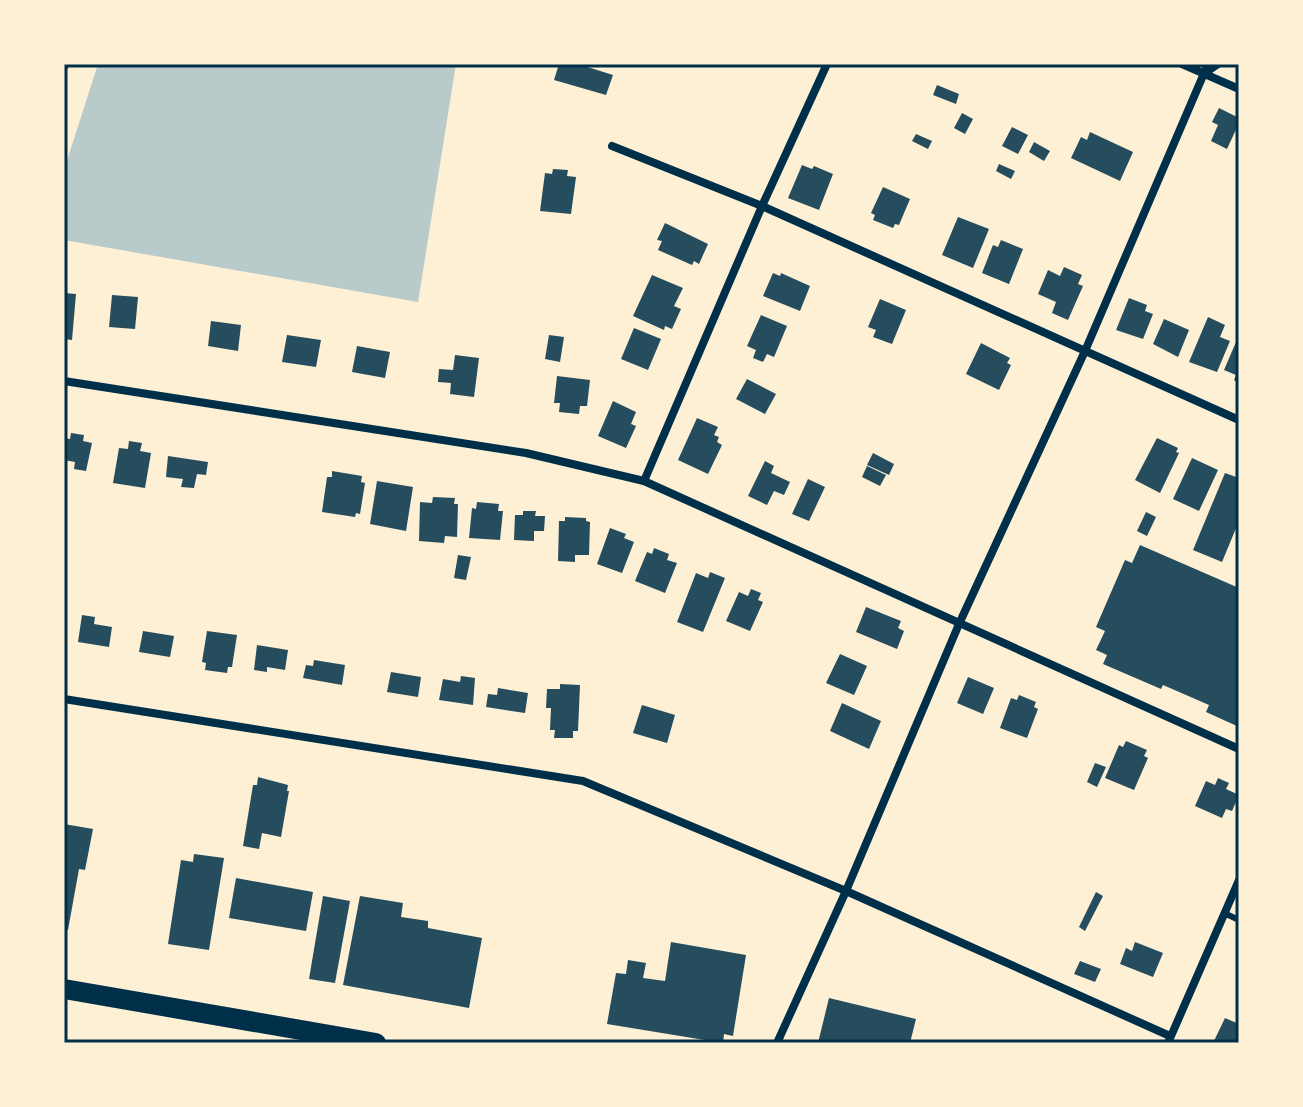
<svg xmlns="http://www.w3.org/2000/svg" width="1303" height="1107" font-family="'Crimson Pro',serif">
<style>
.green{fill:#b9caca}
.building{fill:#264d5e}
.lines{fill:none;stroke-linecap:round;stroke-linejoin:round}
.service{stroke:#003049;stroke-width:6}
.minor{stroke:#003049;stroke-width:8}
.primary{stroke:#003049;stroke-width:20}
.neatline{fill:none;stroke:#003049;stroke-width:3}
</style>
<rect width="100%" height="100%" fill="#fdf0d5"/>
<polygon class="green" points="98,64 456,64 418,302 64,240 64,170"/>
<g class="building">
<polygon points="559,64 578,64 613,75 606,95 554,80"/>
<polygon points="937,85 959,94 956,104 933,95"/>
<polygon points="1219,108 1239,118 1239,123 1227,149 1211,141 1218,125 1212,122"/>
<polygon points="962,113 973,119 965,134 954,128"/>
<polygon points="1012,127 1028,135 1018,154 1002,146"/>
<polygon points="1090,132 1133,152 1120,181 1071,158 1081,137 1087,140"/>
<polygon points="916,134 932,141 928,149 912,141"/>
<polygon points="1034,142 1050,151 1044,161 1029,152"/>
<polygon points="999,164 1015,171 1011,179 996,171"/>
<polygon points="802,165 812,169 814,166 833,174 819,210 788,198"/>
<polygon points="553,169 568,170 567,176 576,177 571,214 540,211 545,173 552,174"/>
<polygon points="883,187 910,199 899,225 895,224 893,228 873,220 875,215 871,213"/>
<polygon points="958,217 989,229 973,268 942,255"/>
<polygon points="665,223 708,244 699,264 694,261 692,265 658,250 662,241 657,240"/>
<polygon points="1001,240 1023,249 1009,284 982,273 993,245 998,247"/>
<polygon points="1064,267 1082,275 1078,284 1083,286 1068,320 1052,313 1056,302 1038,294 1048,270 1060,276"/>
<polygon points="773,273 780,276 781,273 810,286 800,311 763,296"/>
<polygon points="652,275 683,288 674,306 681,309 672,329 665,326 664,330 633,316"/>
<polygon points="64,293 76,294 72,340 64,339"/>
<polygon points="112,295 138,297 135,329 109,327"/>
<polygon points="1129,298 1147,305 1145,311 1153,314 1143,339 1116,330"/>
<polygon points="880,299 906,310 892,344 873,337 876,330 868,327"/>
<polygon points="761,315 787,326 774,357 767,354 763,362 753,358 756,350 747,346"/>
<polygon points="1208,317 1225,325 1220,337 1230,341 1217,372 1189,362"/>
<polygon points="1164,319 1189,330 1178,357 1153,344"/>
<polygon points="211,321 241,325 238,351 208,346"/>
<polygon points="634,328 661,339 648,370 621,359"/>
<polygon points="287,335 321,340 316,367 282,362"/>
<polygon points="549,335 564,337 560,362 545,359"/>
<polygon points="1239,335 1239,383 1234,380 1236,375 1224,370"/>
<polygon points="981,343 1010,358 1007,363 1011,365 999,390 966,374"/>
<polygon points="357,346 390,352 385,378 352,372"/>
<polygon points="455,355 479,358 474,397 450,394 451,383 438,382 439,369 453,370"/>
<polygon points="557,376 590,380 587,406 580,406 579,414 559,412 560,403 554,403"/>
<polygon points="747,379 776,394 765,414 736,399"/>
<polygon points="613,401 636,412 631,424 636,426 626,448 598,436"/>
<polygon points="697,418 718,427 714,435 719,437 717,442 722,445 708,474 678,460"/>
<polygon points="71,433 84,435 83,441 92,443 86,471 74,469 75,462 64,460 64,438 70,439"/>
<polygon points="1157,438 1178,448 1176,452 1179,453 1160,493 1135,480"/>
<polygon points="129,441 142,443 140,451 151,453 145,488 113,483 119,448 128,449"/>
<polygon points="873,453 894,464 889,475 867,465"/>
<polygon points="168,456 208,462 206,475 197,474 194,488 181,487 183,479 166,477"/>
<polygon points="1192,458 1218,470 1199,511 1173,499"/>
<polygon points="765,461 774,466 771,473 790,482 784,495 774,491 767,505 748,496"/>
<polygon points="867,466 886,475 880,486 862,477"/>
<polygon points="332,471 362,476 361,482 365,483 360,514 356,513 355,517 322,512 327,477 332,477"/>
<polygon points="1225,473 1239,478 1239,521 1222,562 1193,550"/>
<polygon points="808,479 825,487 809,521 792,514"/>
<polygon points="377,481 413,487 406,531 370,524"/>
<polygon points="433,497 455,498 454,504 458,504 457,537 445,536 444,543 419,541 420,502 432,503"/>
<polygon points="477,502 499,504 498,511 503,511 500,540 469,538 472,508 476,509"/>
<polygon points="523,511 536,511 535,516 545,516 544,531 534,531 534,541 514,540 515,515 523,515"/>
<polygon points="1146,512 1156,517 1147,536 1137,531"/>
<polygon points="565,517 586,518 586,521 590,522 589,555 575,555 575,562 558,561 559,521 565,521"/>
<polygon points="610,528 626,534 624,538 634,542 622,573 597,564"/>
<polygon points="1140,545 1239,588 1239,727 1206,712 1209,705 1163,685 1161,689 1103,664 1107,655 1096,650 1105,631 1096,627 1125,560 1132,563"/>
<polygon points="654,548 669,554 667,560 677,563 665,593 635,581 647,552 652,554"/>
<polygon points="458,555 471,557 466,580 454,578"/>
<polygon points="710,572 725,578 703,632 677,622 696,573 708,578"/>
<polygon points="751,589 761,593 758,600 763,602 750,631 726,621 739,592 748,596"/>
<polygon points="866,607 901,621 898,628 904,631 897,649 856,632"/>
<polygon points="82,615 95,617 94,624 112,627 109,647 78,642"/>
<polygon points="143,631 174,636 170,657 139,652"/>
<polygon points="207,631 237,635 232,667 228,667 227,673 205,670 206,663 202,662"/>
<polygon points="257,645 288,650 285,670 267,667 267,672 254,670"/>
<polygon points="840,654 867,666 854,695 826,683"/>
<polygon points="314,660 345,665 342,685 303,678 306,665 313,666"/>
<polygon points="391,672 421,677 418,697 387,692"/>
<polygon points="461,676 475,678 473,705 439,700 443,679 460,682"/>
<polygon points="968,677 994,688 983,714 957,703"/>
<polygon points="560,684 580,685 578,731 573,731 573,738 554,738 555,730 550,730 551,708 546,708 547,689 560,689"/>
<polygon points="498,688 528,693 525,713 486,707 488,694 497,695"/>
<polygon points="1019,695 1036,702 1034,707 1038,709 1027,738 1000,728 1011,698 1017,700"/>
<polygon points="842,703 881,721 869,749 830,731"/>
<polygon points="642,705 675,715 667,743 633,733"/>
<polygon points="1126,741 1147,750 1144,756 1148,758 1134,790 1105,778 1119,745 1123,747"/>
<polygon points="1095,763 1106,767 1097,787 1087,782"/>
<polygon points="258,777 288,785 287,791 289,791 281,837 262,833 259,849 243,846 253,785 257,785"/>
<polygon points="1218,778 1229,783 1226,789 1239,795 1232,811 1226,809 1222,818 1195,806 1206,781 1215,785"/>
<polygon points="64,824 93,829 85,870 79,869 68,930 64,929"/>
<polygon points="194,854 224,858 209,950 168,944 181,860 193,862"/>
<polygon points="236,878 313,892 306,931 229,918"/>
<polygon points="1096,892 1103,896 1085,931 1079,927"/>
<polygon points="323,896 350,901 335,983 309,979"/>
<polygon points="360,896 403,903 401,917 428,921 428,928 482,938 469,1008 343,985"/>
<polygon points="671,942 746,955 733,1036 724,1034 723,1043 607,1024 616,973 626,974 628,960 646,963 643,978 665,981"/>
<polygon points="1135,942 1163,953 1153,977 1120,964 1126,948 1132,951"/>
<polygon points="1080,961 1101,969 1095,982 1074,974"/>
<polygon points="829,998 916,1019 910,1043 818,1043"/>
<polygon points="1225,1018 1239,1024 1239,1043 1213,1043"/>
</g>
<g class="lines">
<polyline class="service" points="1224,913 1239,920"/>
<g class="minor">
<polyline points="1182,64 1239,89"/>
<polyline points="64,67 65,64"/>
<polyline points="1205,73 1218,64"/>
<polyline points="612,146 762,206 1239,420"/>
<polyline points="64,381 526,453 644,481 1239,749"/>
<polyline points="644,481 762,206 827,64"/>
<polyline points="64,699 583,781 846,891 1170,1036"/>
<polyline points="777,1043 846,891 959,624 1085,351 1208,64"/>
<polyline points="1168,1043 1239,880"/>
</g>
<polyline class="primary" points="64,989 376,1043"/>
</g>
<rect width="1303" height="1107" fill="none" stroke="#fdf0d5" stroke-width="132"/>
<rect x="66" y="66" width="1171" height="975" class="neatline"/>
</svg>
